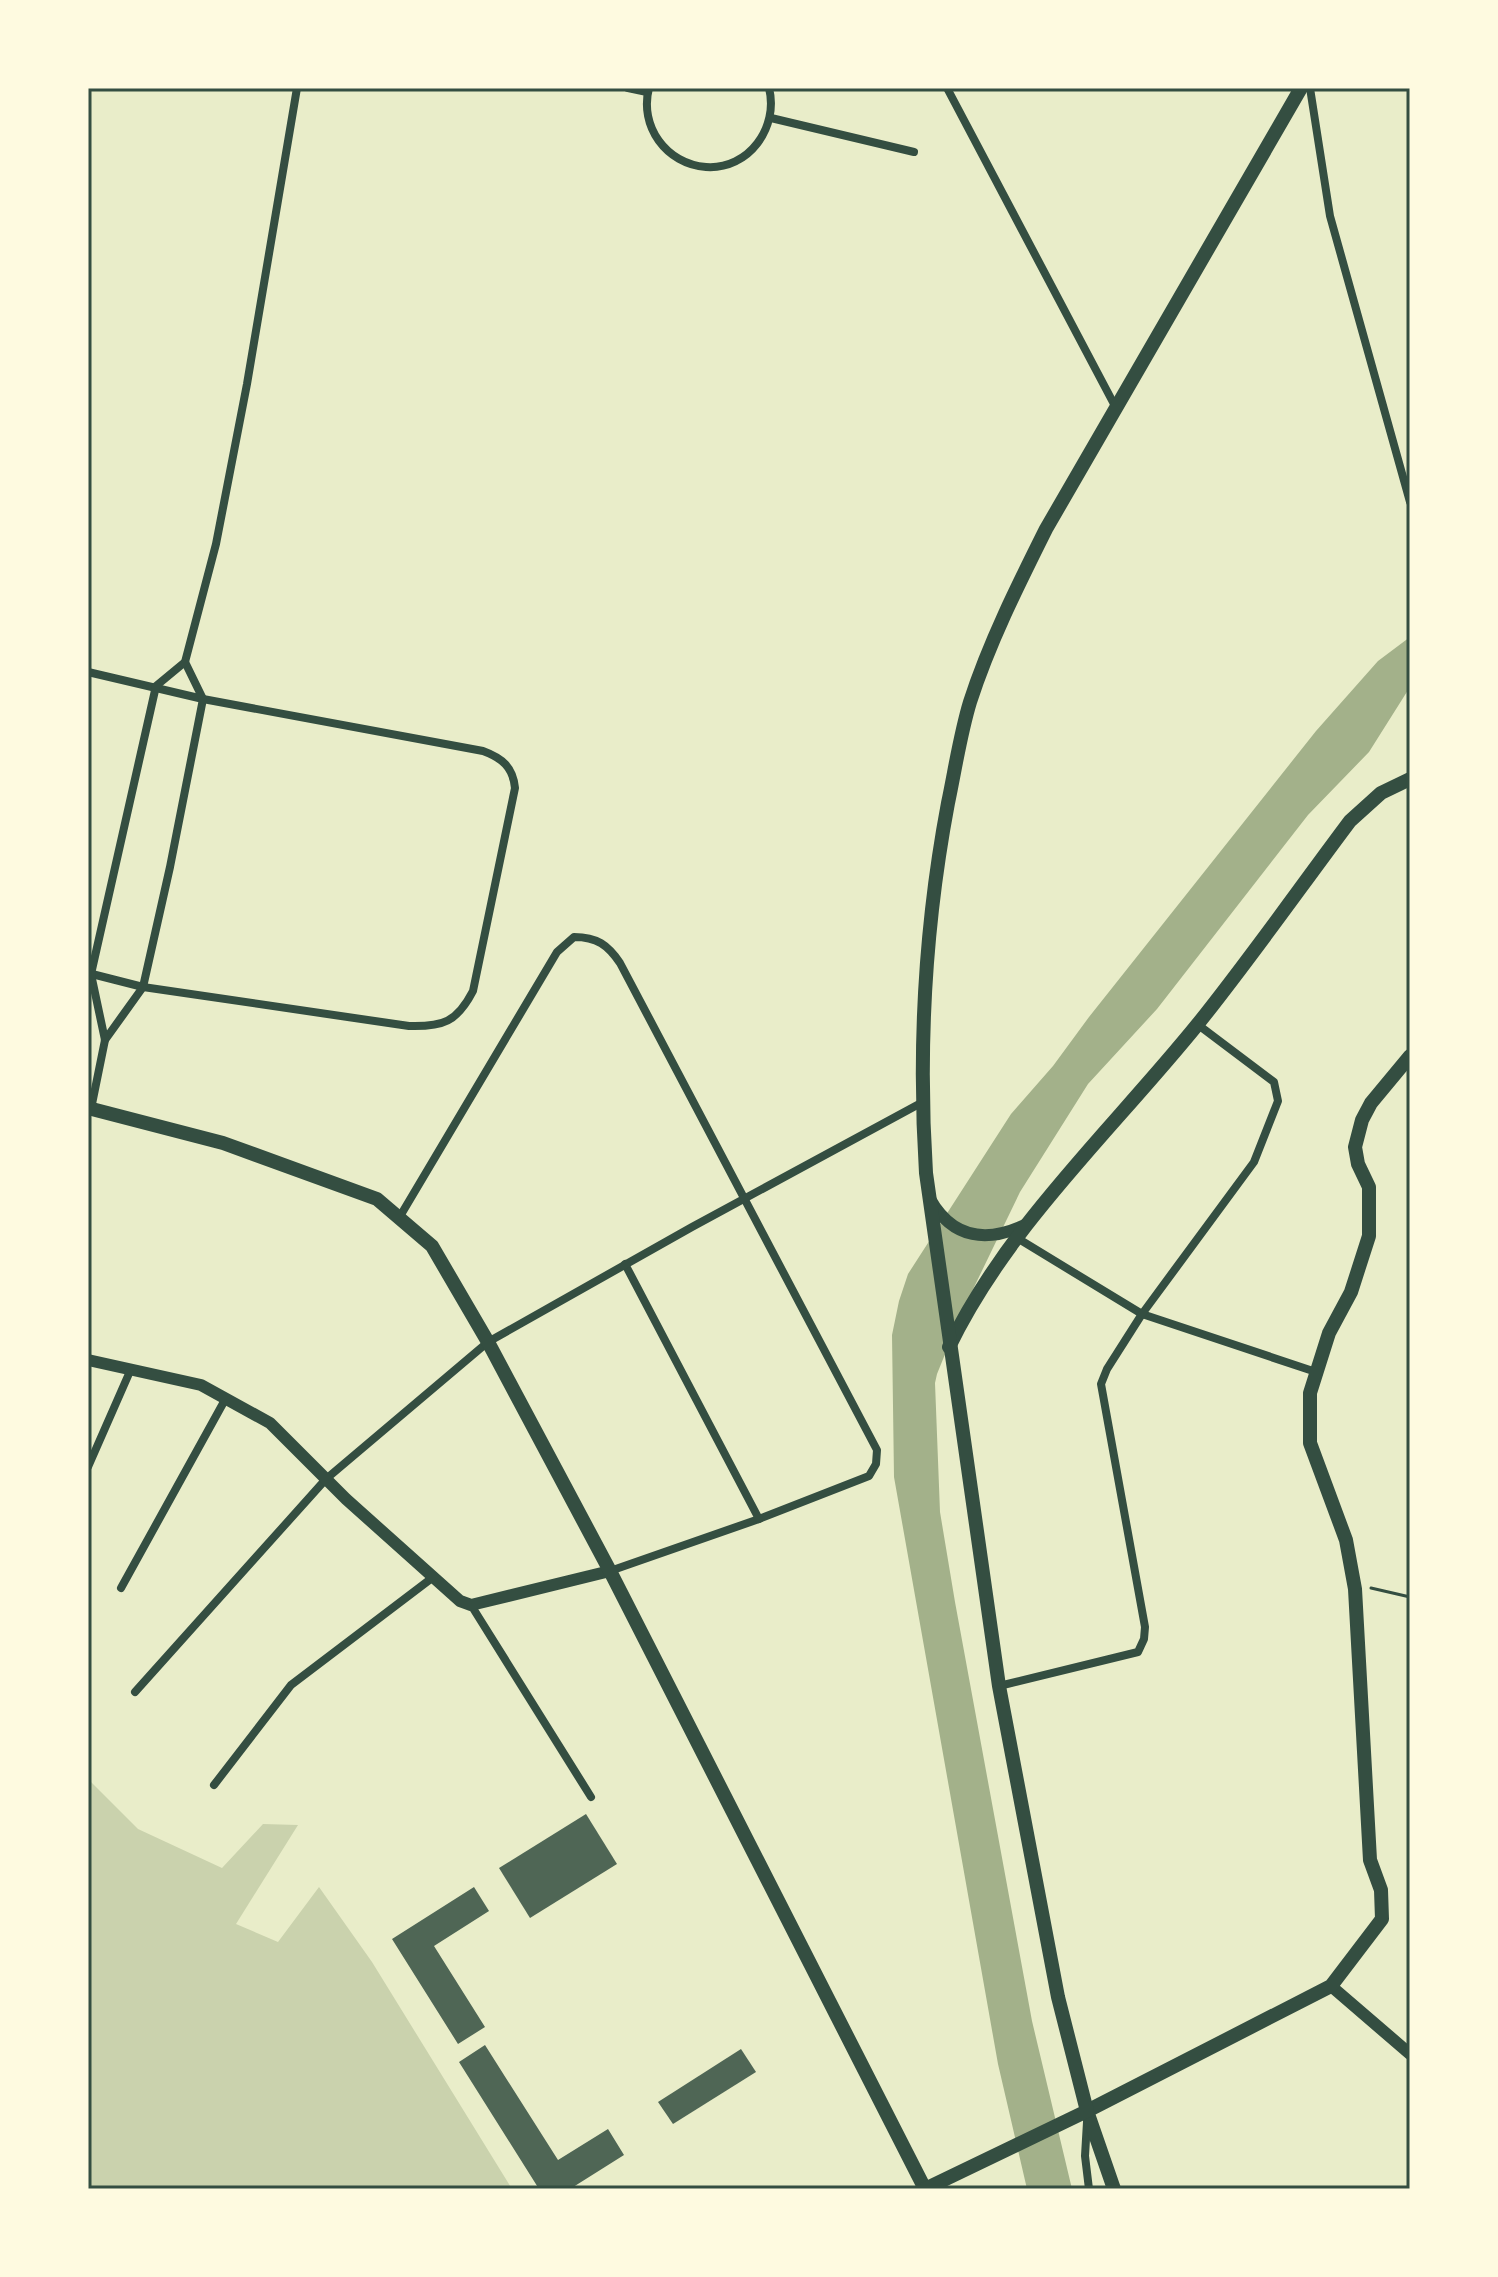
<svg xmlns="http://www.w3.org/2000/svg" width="1498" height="2277" font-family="Georgia,serif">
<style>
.green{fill:#cad2ad}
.water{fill:#a3b18a}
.building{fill:#4f6655}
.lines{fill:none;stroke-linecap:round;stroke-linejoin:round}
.path{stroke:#344e41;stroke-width:3}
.minor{stroke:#344e41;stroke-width:8}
.tertiary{stroke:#344e41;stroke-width:12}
.secondary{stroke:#344e41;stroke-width:14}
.primary{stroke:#344e41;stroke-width:14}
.neatline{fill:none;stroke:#344e41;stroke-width:3}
</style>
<rect width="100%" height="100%" fill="#e9edc9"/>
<polygon class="green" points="88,1779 138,1829 222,1868 263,1824 298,1825 236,1924 278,1942 319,1887 372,1962 512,2189 88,2189"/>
<polygon class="water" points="1410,637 1410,687 1369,752 1308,815 1157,1009 1088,1084 1020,1192 963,1310 937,1374 935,1383 940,1512 955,1602 1032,2021 1072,2189 1027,2189 998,2064 894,1477 892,1335 899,1301 908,1274 1011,1114 1053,1066 1089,1017 1316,731 1378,661"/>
<g class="building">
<polygon points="586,1814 617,1864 530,1918 499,1868"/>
<polygon points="474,1887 489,1911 434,1946 485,2027 458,2044 392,1939"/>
<polygon points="485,2045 558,2160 608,2129 624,2155 570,2189 539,2189 459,2062"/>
<polygon points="741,2049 756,2072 673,2124 658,2102"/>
</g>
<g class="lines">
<polyline class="path" points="1371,1588 1410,1597"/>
<g class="minor">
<polyline points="628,88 647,92"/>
<path d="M649,88C639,126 666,164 706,167C749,170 779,127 769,88"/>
<polyline points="947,88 1115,406"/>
<polyline points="1310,88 1330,216 1410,502"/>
<polyline points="771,118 914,152"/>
<path d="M88,672L203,699L483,751C502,758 513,767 515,788L473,991C457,1022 443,1027 409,1026L143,987L88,973"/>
<polyline points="105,1040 143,987 170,867 203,699 185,662"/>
<polyline points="91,1109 105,1040 91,974 156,686 185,662 216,544 247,384 297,88"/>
<path d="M399,1218L557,952L574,937C597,937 608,945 620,963L877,1450L876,1464L869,1476L759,1519L610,1571"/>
<polyline points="1017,1238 1142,1314 1316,1372"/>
<polyline points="625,1264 759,1519"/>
<polyline points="88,1467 131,1369"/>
<polyline points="121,1588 226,1398"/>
<polyline points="471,1605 591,1797"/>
<polyline points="999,1686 1138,1652 1144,1639 1145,1627 1101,1384 1107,1369 1142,1314 1254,1162 1278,1101 1274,1082 1197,1024"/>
<polyline points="135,1692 326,1479 488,1342 692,1227 921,1103"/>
<polyline points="214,1785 291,1685 432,1578"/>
<polyline points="1087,2122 1085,2156 1089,2189"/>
</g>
<g class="tertiary">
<path d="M930,1199C953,1240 988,1243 1027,1224"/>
<polyline points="88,1360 201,1385 270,1423 346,1499 460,1601 471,1605 610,1571"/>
<polyline points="1331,1986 1410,2054"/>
</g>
<g class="secondary">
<polyline points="88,1108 223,1143 377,1199 432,1246 488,1342 610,1571 925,2189"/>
<path d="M949,1347C1008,1225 1112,1130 1197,1025C1250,959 1299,889 1350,821L1381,793L1410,779"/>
<polyline points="1114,2189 1087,2111 1331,1986 1382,1919 1381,1890 1370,1860 1355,1589 1346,1540 1310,1443 1310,1393 1329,1333 1351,1292 1369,1236 1369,1187 1358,1164 1355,1147 1362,1120 1371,1103 1410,1056"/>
</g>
<path class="primary" d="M925,2189L1087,2111L1058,1997L999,1686L926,1173C918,1049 925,925 948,803C955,770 960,735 970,702C989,643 1018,585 1046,529L1301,88"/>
</g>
<rect width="1498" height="2277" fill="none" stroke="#fefae0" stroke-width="180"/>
<rect x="90" y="90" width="1318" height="2097" class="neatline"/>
</svg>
